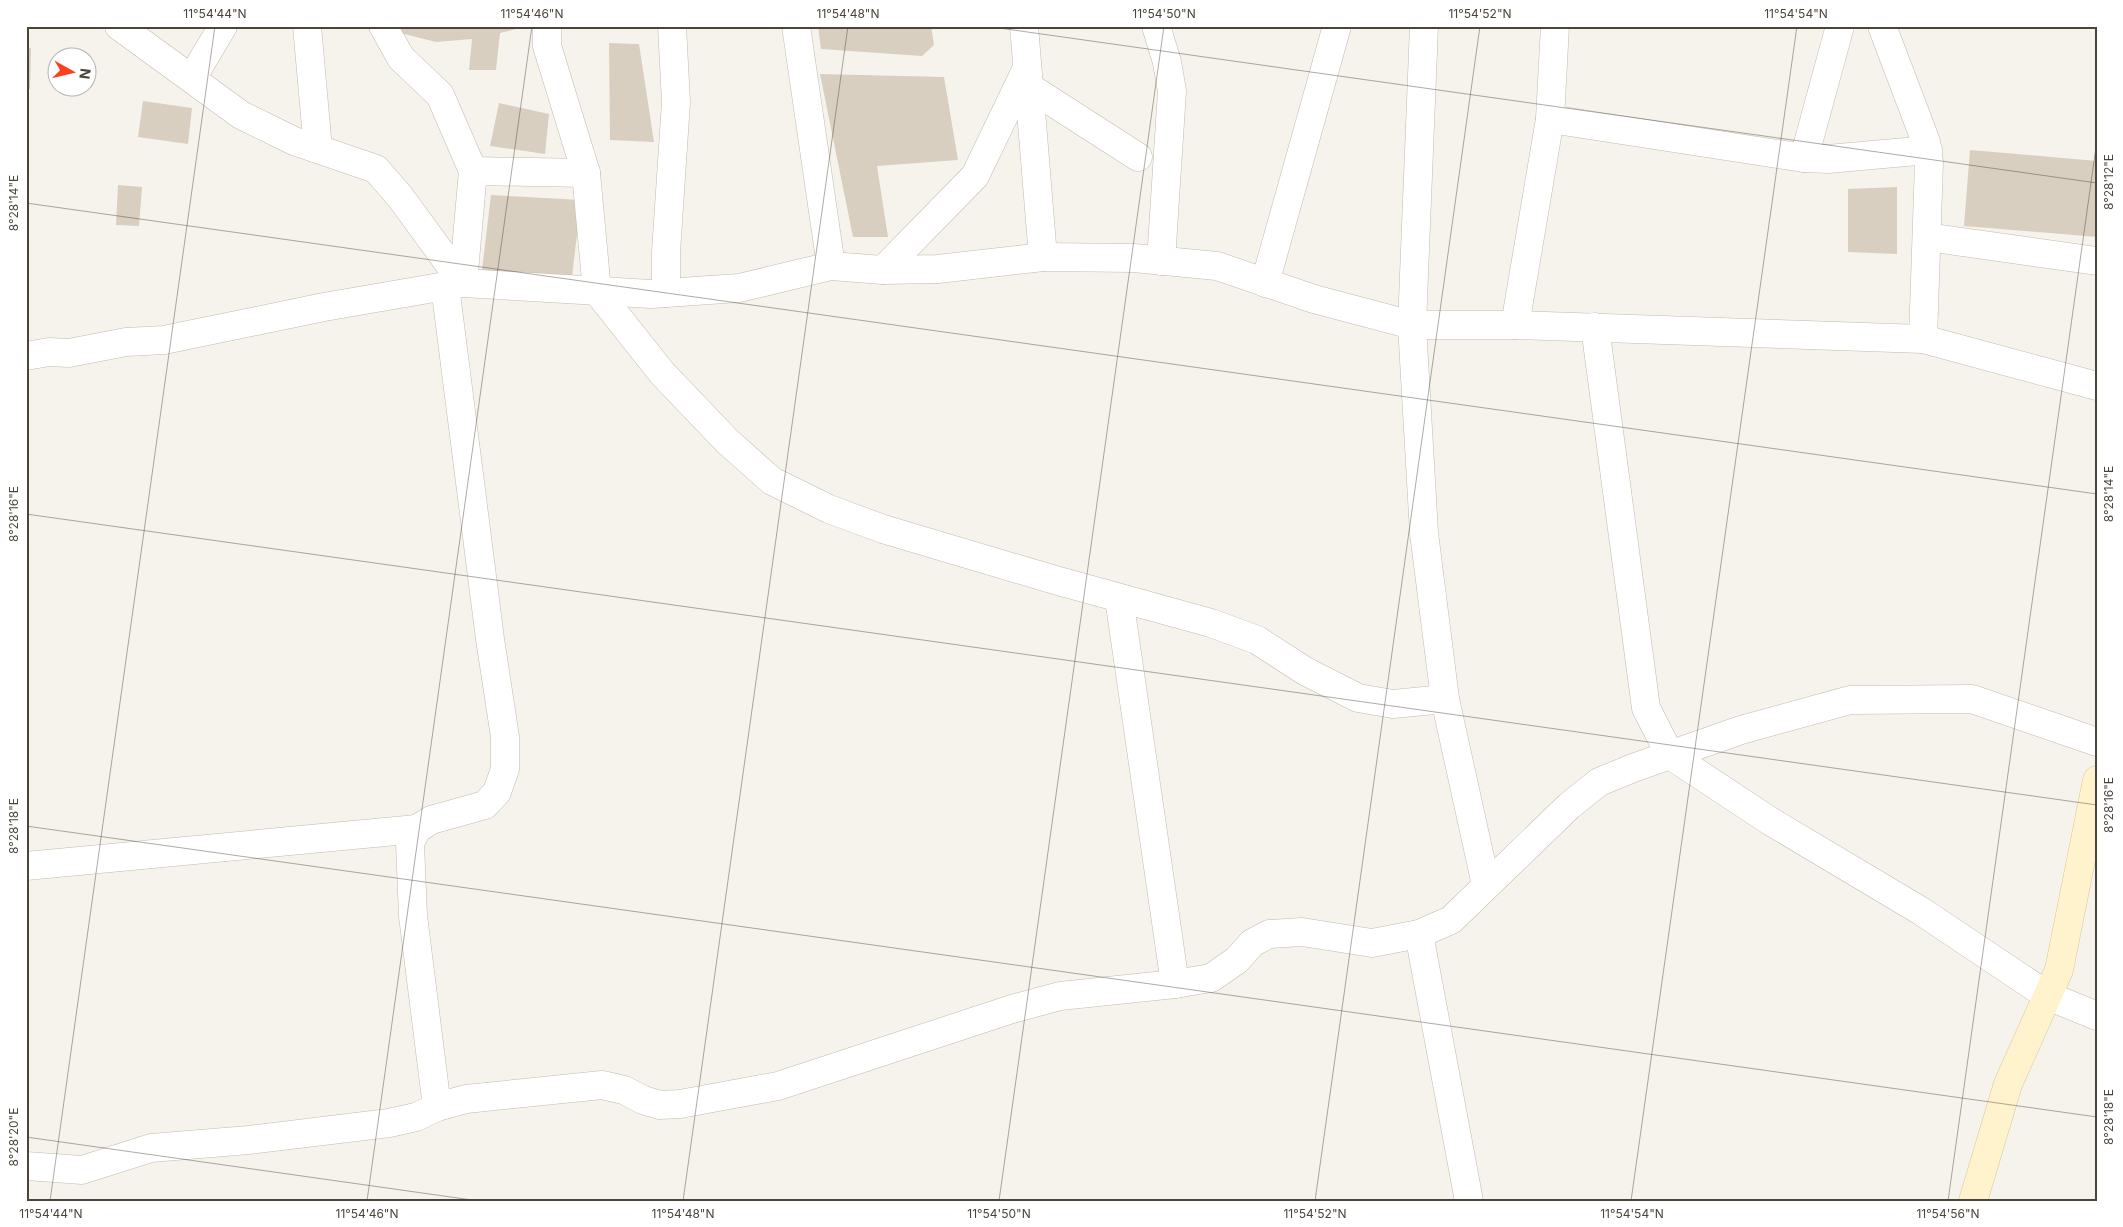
<svg xmlns="http://www.w3.org/2000/svg" width="2123" height="1227" font-family="Inter,sans-serif">
<style>
.building{fill:#d8cfc1}
.lines{fill:none;stroke-linecap:round;stroke-linejoin:round}
.street-casing{stroke:#c2bbae;stroke-width:29}
.secondary-casing{stroke:#d6c79b;stroke-width:29}
.street{stroke:#fff;stroke-width:28}
.secondary{stroke:#fff3cd;stroke-width:28}
.ticks{fill:none;stroke:#4b4439;stroke-width:1;stroke-opacity:0.45}
.neatline{fill:none;stroke:#4b4439;stroke-width:2}
.ticks-label{font-size:12px;text-anchor:middle;fill:#4b4439}
</style>
<rect width="100%" height="100%" fill="#f6f3ec"/>
<g class="building">
<polygon points="393,26 525,26 525,27 500,33 496,70 469,70 472,39 436,42 393,31"/>
<polygon points="818,26 931,26 934,45 922,56 821,49"/>
<polygon points="609,43 639,44 654,142 610,140"/>
<polygon points="26,48 31,48 30,89 26,89"/>
<polygon points="820,74 944,77 958,160 877,166 888,237 853,237"/>
<polygon points="143,101 192,108 188,144 138,137"/>
<polygon points="499,103 549,114 545,154 490,146"/>
<polygon points="1970,150 2097,161 2097,237 1964,226"/>
<polygon points="118,185 142,187 139,226 116,225"/>
<polygon points="1897,187 1897,254 1848,252 1848,189"/>
<polygon points="491,195 581,200 572,277 482,270"/>
</g>
<g class="lines">
<g class="street-casing">
<g id="street">
<polyline points="119,26 241,115 294,141 376,169 401,198 463,283"/>
<polyline points="307,26 318,149"/>
<polyline points="383,26 401,58 440,95 473,171 463,283"/>
<polyline points="547,26 547,46 586,173 597,291 662,373 727,441 772,481 829,509 883,529 1055,580 1211,623 1257,640 1305,671 1358,698 1393,704 1445,699"/>
<polyline points="796,26 831,266"/>
<polyline points="1024,26 1043,257"/>
<polyline points="1156,26 1167,62 1172,91 1161,261"/>
<polyline points="1424,26 1412,325 1424,533 1445,699 1486,885"/>
<polyline points="1882,26 1926,142 1929,162 1923,339"/>
<polyline points="192,78 223,26"/>
<polyline points="1029,87 1138,157"/>
<polyline points="1550,119 1804,158 1828,159 1928,150"/>
<polyline points="1804,158 1840,26"/>
<polyline points="473,171 586,173"/>
<polyline points="1927,237 2097,261"/>
<polyline points="883,270 975,176 1027,68"/>
<polyline points="1265,283 1337,26"/>
<polyline points="666,293 666,252 676,102 672,26"/>
<polyline points="1515,325 1550,119 1555,26"/>
<polyline points="1595,327 1646,708 1670,755 1770,821 1921,911 2048,996 2097,1016"/>
<polyline points="26,356 49,352 69,353 126,342 164,340 324,307 463,283 651,294 739,288 831,266 883,270 938,269 1043,257 1134,258 1217,266 1314,299 1412,325 1515,325 1923,339 2097,386"/>
<polyline points="1119,598 1175,984"/>
<polyline points="26,866 417,829"/>
<polyline points="1419,934 1469,1201"/>
<polyline points="437,1107 413,916 410,843 417,829 431,820 485,805 497,792 505,769 505,737 490,639 445,286"/>
<polyline points="26,1166 82,1170 151,1148 249,1140 389,1123 416,1117 437,1107 466,1099 602,1085 624,1090 643,1100 660,1105 680,1104 778,1086 1012,1009 1060,996 1175,984 1211,978 1237,960 1252,943 1269,934 1302,932 1372,943 1419,934 1451,920 1569,806 1599,782 1633,768 1741,730 1850,700 1972,699 2097,742"/>
</g>
</g>
<g class="secondary-casing">
<polyline id="secondary" points="1973,1201 2008,1084 2059,970 2097,780"/>
</g>
<use href="#street" class="street"/>
<use href="#secondary" class="secondary"/>
</g>
<path class="ticks" d="M985,26L2097,183M26,203L2097,494M26,514L2097,805M26,826L2097,1117M26,1137L479,1201M50,1201L215,26M367,1201L532,26M683,1201L848,26M999,1201L1164,26M1315,1201L1480,26M1631,1201L1797,26M1948,1201L2097,140"/>
<rect width="2123" height="1227" fill="none" stroke="#ffffff" stroke-width="55"/>
<g transform="translate(72 72) rotate(98)"><circle r="24" fill="#ffffff" stroke="#b7b4b0"/>
<path d="M0-4L9 19L0 12L-9 19Z" fill="#fc3f1d"/>
<text y="-8" font-size="14" font-weight="bold" text-anchor="middle" fill="#4b4439">N</text>
</g>
<rect x="28" y="28" width="2068" height="1172" class="neatline"/>
<g class="ticks-label">
<text x="215" y="18">11°54'44"N</text>
<text x="532" y="18">11°54'46"N</text>
<text x="848" y="18">11°54'48"N</text>
<text x="1164" y="18">11°54'50"N</text>
<text x="1480" y="18">11°54'52"N</text>
<text x="1796" y="18">11°54'54"N</text>
<text transform="translate(2109 182) rotate(-90)" y="4">8°28'12"E</text>
<text transform="translate(14 203) rotate(-90)" y="4">8°28'14"E</text>
<text transform="translate(2109 494) rotate(-90)" y="4">8°28'14"E</text>
<text transform="translate(14 514) rotate(-90)" y="4">8°28'16"E</text>
<text transform="translate(2109 805) rotate(-90)" y="4">8°28'16"E</text>
<text transform="translate(14 826) rotate(-90)" y="4">8°28'18"E</text>
<text transform="translate(2109 1117) rotate(-90)" y="4">8°28'18"E</text>
<text transform="translate(14 1137) rotate(-90)" y="4">8°28'20"E</text>
<text x="51" y="1218">11°54'44"N</text>
<text x="367" y="1218">11°54'46"N</text>
<text x="683" y="1218">11°54'48"N</text>
<text x="999" y="1218">11°54'50"N</text>
<text x="1315" y="1218">11°54'52"N</text>
<text x="1632" y="1218">11°54'54"N</text>
<text x="1948" y="1218">11°54'56"N</text>
</g>
</svg>
